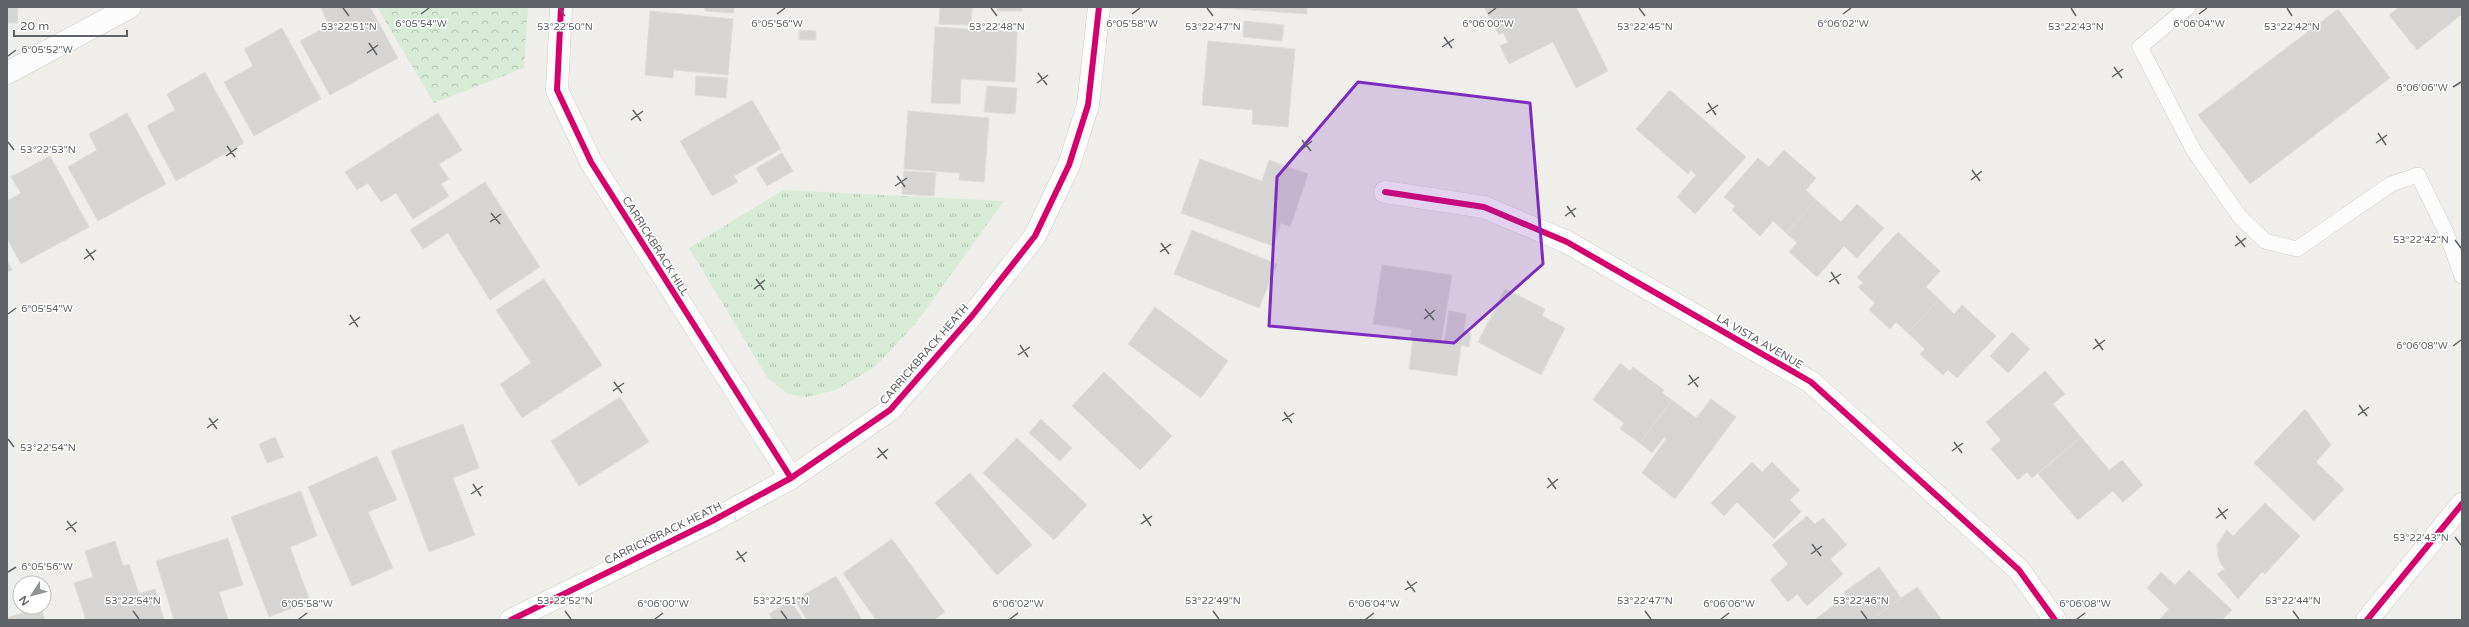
<svg xmlns="http://www.w3.org/2000/svg" width="2469" height="627" font-family="'Varela Round',sans-serif">
<style>
.grass{fill:url(#grass-tufts)}
.park{fill:url(#park-crowns)}
.building{fill:#d6d5d3;stroke:#deddd9}
.lines{fill:none;stroke-linecap:round;stroke-linejoin:round}
.service-casing{stroke:#cbcccc;stroke-width:16}
.minor-casing{stroke:#cbcccc;stroke-width:23}
.tertiary-casing{stroke:#cbcccc;stroke-width:23}
.service{stroke:#fdfcfc;stroke-width:15}
.minor{stroke:#fdfcfc;stroke-width:22}
.tertiary{stroke:#fdfcfc;stroke-width:22}
.cycleway-casing{stroke:#fff;stroke-width:8}
.cycleway{stroke:#d6006c;stroke-width:6}
.marked{fill:#7b2cbf;fill-opacity:0.2;stroke:#7b2cbf;stroke-width:3;stroke-linejoin:round}
.ticks{fill:none;stroke:#5f6368;stroke-width:1.5}
.labels{text-anchor:middle;stroke-width:3;stroke-linejoin:round;paint-order:stroke}
.street-label{font-size:11px;fill:#5f6368;stroke:#fff}
.ticks-label{font-size:10px;text-anchor:middle;fill:#5f6368;stroke:#fff;stroke-width:3;stroke-linejoin:round;paint-order:stroke}
</style>
<defs>
<pattern id="grass-tufts" width="24" height="20" patternUnits="userSpaceOnUse"><rect width="24" height="20" fill="#d8ebd6"/><path d="M3 7l-1-3M5 7V3M7 7l1-3M15 17l-1-3M17 17v-4M19 17l1-3" fill="none" stroke="#b2c2b1"/></pattern>
<pattern id="park-crowns" width="20" height="18" patternUnits="userSpaceOnUse"><rect width="20" height="18" fill="#d8ebd6"/><path d="M2 6a3 3 0 1 1 6 0M12 15a3 3 0 1 1 6 0" fill="none" stroke="#b2c2b1"/></pattern>
</defs>
<rect width="100%" height="100%" fill="#efeeea"/>
<polygon class="grass" points="783,190 1004,201 916,323 876,366 836,390 806,397 788,394 767,377 689,248"/>
<polygon class="park" points="377,7 528,7 524,68 434,103"/>
<g class="building">
<polygon points="7,7 18,7 17,23 7,23"/>
<polygon points="323,7 370,7 398,58 330,95 300,41 329,25 321,8"/>
<polygon points="705,7 734,7 734,13 705,11"/>
<polygon points="940,7 972,7 971,25 939,24"/>
<rect x="997" y="7" width="25" height="4"/>
<polygon points="1207,7 1307,7 1307,14"/>
<polygon points="1484,7 1576,7 1608,71 1576,88 1553,42 1509,64 1500,46 1508,42 1503,32 1499,35"/>
<polygon points="2399,7 2462,7 2462,14 2417,50 2389,15"/>
<polygon points="2338,9 2390,78 2250,184 2198,115"/>
<polygon points="650,11 733,19 728,75 674,70 673,78 645,75"/>
<polygon points="1244,21 1284,25 1282,41 1243,37"/>
<polygon points="935,27 1017,32 1015,82 961,79 960,104 931,103"/>
<polygon points="282,28 321,99 254,136 224,82 253,66 244,49"/>
<polygon points="799,30 816,31 816,40 799,40"/>
<polygon points="1208,41 1295,49 1288,127 1252,124 1253,110 1202,105"/>
<polygon points="205,72 244,143 176,181 147,126 175,110 167,94"/>
<polygon points="696,76 728,78 726,98 695,95"/>
<polygon points="987,86 1017,88 1015,114 984,112"/>
<polygon points="1670,90 1746,157 1695,214 1677,197 1696,175 1691,170 1688,174 1636,129"/>
<polygon points="752,100 781,149 734,176 738,182 712,196 680,141"/>
<polygon points="908,111 989,118 984,182 959,180 960,173 904,169"/>
<polygon points="127,113 166,184 98,221 68,167 97,150 89,134"/>
<polygon points="438,113 462,150 439,164 449,179 441,184 449,196 413,219 396,193 381,202 368,183 357,190 345,172"/>
<polygon points="1784,150 1816,178 1806,190 1816,200 1786,233 1773,221 1760,236 1732,210 1735,206 1724,197 1758,158 1769,167"/>
<polygon points="782,153 793,171 767,186 756,168"/>
<polygon points="50,156 89,227 21,264 7,238 7,201 21,193 11,177"/>
<polygon points="1200,159 1262,181 1269,160 1308,174 1290,227 1281,223 1273,246 1181,213"/>
<polygon points="904,171 936,173 934,196 902,194"/>
<polygon points="485,182 540,267 490,300 448,233 423,249 410,230"/>
<polygon points="1816,200 1841,222 1857,204 1884,228 1857,258 1844,246 1817,277 1789,252 1797,243 1786,233"/>
<polygon points="1192,230 1277,264 1259,308 1174,274"/>
<polygon points="1898,232 1940,271 1926,287 1939,299 1908,333 1896,322 1890,329 1869,310 1875,303 1858,287 1863,283 1857,277"/>
<polygon points="7,260 12,270 7,272"/>
<polygon points="1382,265 1452,275 1441,342 1410,337 1412,330 1373,324"/>
<polygon points="544,279 602,365 522,418 500,384 531,363 496,310"/>
<polygon points="1505,289 1545,309 1542,316 1565,328 1541,375 1478,342"/>
<polygon points="1939,299 1954,314 1962,305 1996,336 1957,378 1948,370 1943,375 1920,354 1925,349 1908,333"/>
<polygon points="1155,307 1228,361 1201,398 1128,344"/>
<polygon points="1449,311 1466,314 1464,331 1471,333 1469,347 1461,345 1457,376 1409,369 1413,338 1444,342"/>
<polygon points="2012,332 2030,349 2008,373 1990,356"/>
<polygon points="1620,363 1630,371 1633,367 1664,390 1662,393 1672,400 1640,443 1620,429 1624,423 1593,400"/>
<polygon points="2045,371 2065,394 2053,404 2081,437 2032,478 2027,472 2018,480 1991,449 2001,440 1986,422"/>
<polygon points="1104,372 1172,436 1140,470 1072,406"/>
<polygon points="620,397 649,442 579,486 551,441"/>
<polygon points="1711,399 1736,417 1675,499 1642,473 1666,439 1664,437 1652,453 1640,443 1672,400 1696,418"/>
<polygon points="2305,409 2331,445 2316,462 2344,489 2314,521 2254,463"/>
<polygon points="1041,419 1072,448 1060,461 1029,433"/>
<polygon points="463,424 479,468 453,478 475,535 429,552 391,451"/>
<polygon points="275,437 284,457 267,463 259,444"/>
<polygon points="2081,437 2109,470 2122,460 2143,485 2123,502 2113,491 2078,520 2038,474"/>
<polygon points="1017,438 1087,505 1054,540 983,473"/>
<polygon points="377,456 397,500 368,512 393,568 352,586 308,487"/>
<polygon points="1752,462 1762,472 1772,462 1800,490 1790,500 1801,512 1774,539 1737,502 1724,516 1711,503"/>
<polygon points="970,473 1032,545 997,575 935,503"/>
<polygon points="301,491 317,536 290,547 310,601 269,617 231,517"/>
<polygon points="2265,503 2300,536 2265,574 2262,572 2238,599 2217,574 2225,569 2221,564 2218,556 2217,545 2227,530 2233,536"/>
<polygon points="1807,516 1815,524 1823,518 1847,545 1830,559 1843,574 1807,606 1797,594 1788,602 1770,580 1788,564 1772,545"/>
<polygon points="228,538 243,585 219,592 228,620 174,620 156,561"/>
<polygon points="892,539 945,612 934,620 876,620 843,573"/>
<polygon points="115,541 123,566 129,564 139,594 155,589 164,620 86,620 74,583 93,577 85,551"/>
<polygon points="1879,567 1901,598 1871,620 1814,620 1847,596 1844,592"/>
<polygon points="2189,570 2232,610 2222,620 2159,620 2169,609 2147,588 2161,572 2175,585"/>
<polygon points="836,576 862,620 807,620 795,600"/>
<polygon points="1917,587 1942,620 1871,620 1901,598"/>
<polygon points="790,600 803,620 773,620 769,614"/>
<polygon points="41,607 45,620 7,620 7,618"/>
</g>
<g class="lines">
<g class="service-casing">
<polyline id="service" points="2188,7 2140,47 2194,151 2240,217 2265,241 2297,249 2391,184 2418,175 2446,232 2462,276"/>
</g>
<g class="minor-casing">
<g id="minor">
<polyline points="561,7 557,90 591,162 791,478"/>
<polyline points="7,73 130,7"/>
<polyline points="1385,192 1484,207 1567,242 1811,382 2019,570 2055,620"/>
<polyline points="511,620 712,521 791,478 890,410 972,316 1035,236 1069,165 1088,105 1099,7"/>
</g>
</g>
<g class="tertiary-casing">
<polyline id="tertiary" points="2367,620 2462,504"/>
</g>
<use href="#service" class="service"/>
<use href="#minor" class="minor"/>
<use href="#tertiary" class="tertiary"/>
<g class="cycleway-casing">
<g id="cycleway">
<polyline points="561,7 557,90 591,162 791,478"/>
<polyline points="1385,192 1484,207 1567,242 1811,382 2019,570 2055,620"/>
<polyline points="511,620 712,521 791,478 890,410 972,316 1035,236 1069,165 1088,105 1099,7"/>
<polyline points="2367,620 2462,504"/>
</g>
</g>
<use href="#cycleway" class="cycleway"/>
</g>
<path class="marked" d="M1358,82L1530,103L1543,264L1454,343L1269,326L1277,177Z"/>
<path class="ticks" d="M343,8L349,16M559,8L565,16M991,8L997,16M1207,8L1213,16M1639,8L1645,16M2071,8L2076,16M2287,8L2292,16M421,14L429,8M777,14L785,8M1132,14L1140,8M1488,14L1496,8M1843,14L1851,8M2199,14L2207,8M1444,37L1452,48M369,43L377,55M1442,47L1454,39M367,53L378,45M8,56L16,50M2114,67L2122,78M1038,73L1047,85M2112,77L2123,69M1037,83L1048,75M2453,87L2461,82M1708,103L1716,115M633,110L641,121M1706,113L1718,105M631,120L643,111M2378,133L2386,145M1302,140L1311,151M8,142L14,150M2376,143L2387,135M227,146L235,157M1301,150L1312,141M226,156L237,148M1972,170L1980,181M897,176L905,187M1971,180L1982,171M895,186L907,178M1567,206L1575,217M491,213L500,224M1565,216L1576,208M490,222L501,214M2236,236L2245,247M2455,240L2461,248M1161,243L1169,254M2235,246L2246,238M86,249L94,260M1160,252L1171,244M84,259L96,250M1831,272L1839,284M756,279L764,290M1829,282L1841,274M754,289L765,280M1425,309L1434,320M8,314L16,308M350,315L358,327M1424,319L1435,310M349,325L360,317M2095,339L2103,350M1020,345L1028,357M2453,346L2461,340M2093,349L2105,340M1018,355L1030,347M1689,375L1698,387M614,382L622,393M1688,385L1699,377M613,391L624,383M2359,405L2367,416M1284,412L1292,423M2358,415L2369,407M209,418L217,429M1282,421L1294,413M207,428L218,419M8,439L14,447M1954,442L1962,453M878,448L887,459M1952,451L1963,443M877,458L888,449M1548,478L1556,489M473,484L481,496M1547,488L1558,479M471,494L483,486M2218,508L2226,519M1143,514L1151,526M2216,518L2228,509M67,521L76,532M1141,524L1152,516M66,530L77,522M2455,537L2461,545M1812,544L1821,556M737,551L745,562M1811,554L1822,546M736,560L747,552M8,572L16,567M1407,581L1415,592M1405,590L1417,582M133,611L139,619M565,611L571,619M781,611L787,619M1213,611L1219,619M1645,611L1651,619M1861,611L1867,619M2293,611L2299,619M299,619L307,613M655,619L663,613M1010,619L1018,613M1366,619L1374,613M1721,619L1729,613M2077,619L2085,613"/>
<g class="labels">
<g class="street-label">
<text transform="translate(656 246) rotate(58)" y="4">CARRICKBRACK HILL</text>
<text transform="translate(1760 341) rotate(30)" y="4">LA VISTA AVENUE</text>
<text transform="translate(924 354) rotate(-49)" y="4">CARRICKBRACK HEATH</text>
<text transform="translate(663 533) rotate(-26)" y="4">CARRICKBRACK HEATH</text>
</g>
</g>
<g class="ticks-label">
<text x="421" y="27">6°05'54"W</text>
<text x="777" y="27">6°05'56"W</text>
<text x="1132" y="27">6°05'58"W</text>
<text x="1488" y="27">6°06'00"W</text>
<text x="1843" y="27">6°06'02"W</text>
<text x="2199" y="27">6°06'04"W</text>
<text x="349" y="30">53°22'51"N</text>
<text x="565" y="30">53°22'50"N</text>
<text x="997" y="30">53°22'48"N</text>
<text x="1213" y="30">53°22'47"N</text>
<text x="1645" y="30">53°22'45"N</text>
<text x="2076" y="30">53°22'43"N</text>
<text x="2292" y="30">53°22'42"N</text>
<text x="47" y="53">6°05'52"W</text>
<text x="2422" y="91">6°06'06"W</text>
<text x="48" y="153">53°22'53"N</text>
<text x="2421" y="243">53°22'42"N</text>
<text x="47" y="312">6°05'54"W</text>
<text x="2422" y="349">6°06'08"W</text>
<text x="48" y="451">53°22'54"N</text>
<text x="2421" y="541">53°22'43"N</text>
<text x="47" y="570">6°05'56"W</text>
<text x="133" y="604">53°22'54"N</text>
<text x="565" y="604">53°22'52"N</text>
<text x="781" y="604">53°22'51"N</text>
<text x="1213" y="604">53°22'49"N</text>
<text x="1645" y="604">53°22'47"N</text>
<text x="1861" y="604">53°22'46"N</text>
<text x="2293" y="604">53°22'44"N</text>
<text x="307" y="607">6°05'58"W</text>
<text x="663" y="607">6°06'00"W</text>
<text x="1018" y="607">6°06'02"W</text>
<text x="1374" y="607">6°06'04"W</text>
<text x="1729" y="607">6°06'06"W</text>
<text x="2085" y="607">6°06'08"W</text>
</g>
<rect width="2469" height="627" fill="none" stroke="#5f6368" stroke-width="16"/>
<g transform="translate(32 595) rotate(234)"><circle r="19" fill="#ffffff" stroke="#bfc1c3"/>
<path d="M0-3L7 15L0 10L-7 15Z" fill="#919496"/>
<text y="-6" font-size="11" font-weight="bold" text-anchor="middle" fill="#5f6368">N</text>
</g>
<path d="M14 30v6h113v-6" fill="none" stroke="#5f6368" stroke-width="2"/>
<text x="20" y="30" font-size="12" fill="#5f6368" stroke="#ffffff" stroke-width="3" paint-order="stroke">20 m</text>
</svg>
